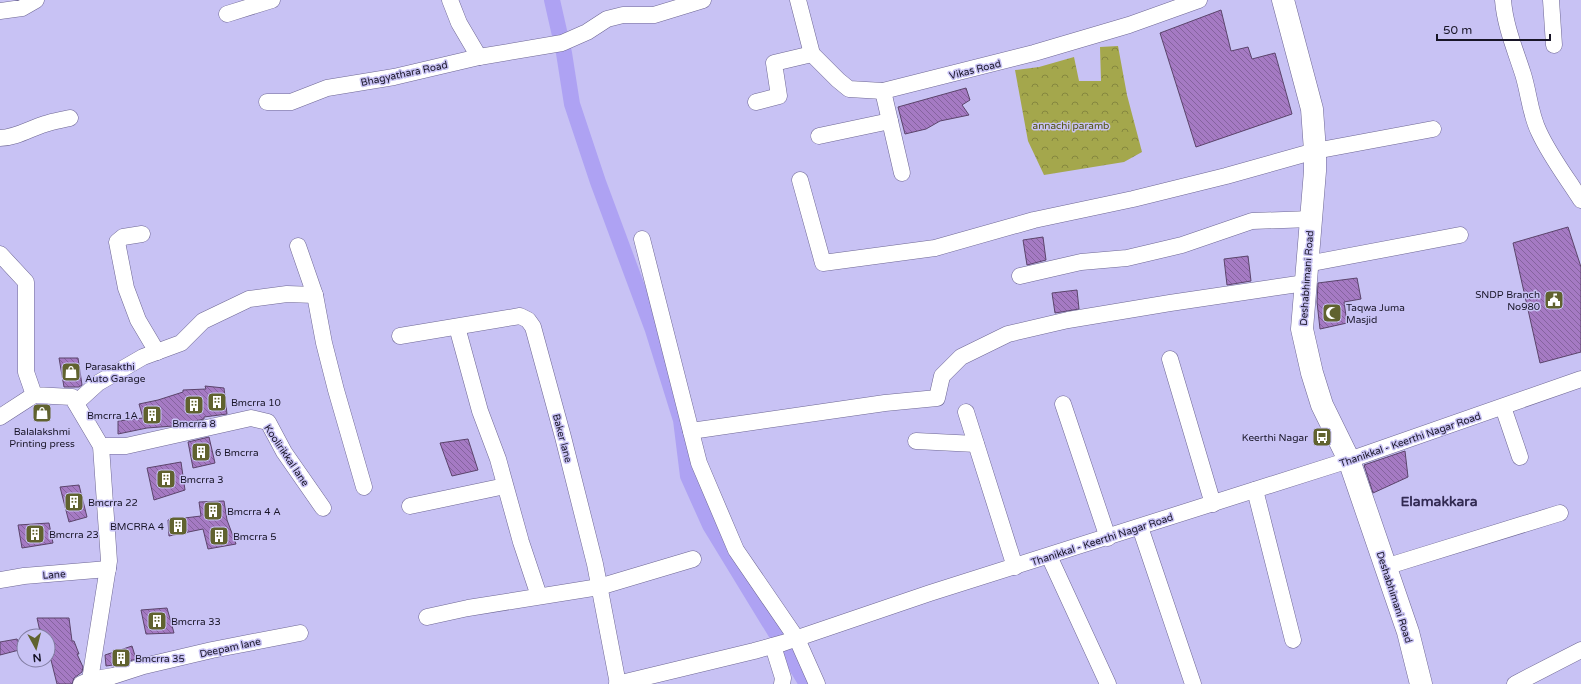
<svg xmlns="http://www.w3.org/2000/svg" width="1581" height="684" font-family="'Varela Round',sans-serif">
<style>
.park{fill:url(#park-crowns)}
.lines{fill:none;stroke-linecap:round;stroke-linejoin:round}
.canal{stroke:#aea2f3;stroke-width:16}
.building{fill:url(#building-back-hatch);stroke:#5b446b}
.street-casing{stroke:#6e6794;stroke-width:17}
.secondary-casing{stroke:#6e6794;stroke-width:23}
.street{stroke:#fff;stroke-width:16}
.secondary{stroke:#fff;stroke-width:22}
.labels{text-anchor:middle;stroke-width:3;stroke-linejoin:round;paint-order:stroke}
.street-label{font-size:10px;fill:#181527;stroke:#c8c2f4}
.park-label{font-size:10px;fill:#51520b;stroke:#c8c2f4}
.poi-label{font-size:10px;fill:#181527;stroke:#c8c2f4;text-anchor:start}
.district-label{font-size:14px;font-weight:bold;fill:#322a52;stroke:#c8c2f4}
</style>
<defs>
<pattern id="park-crowns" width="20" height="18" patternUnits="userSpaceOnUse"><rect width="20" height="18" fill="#a4a74c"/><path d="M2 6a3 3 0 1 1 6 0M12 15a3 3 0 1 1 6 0" fill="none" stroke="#85873f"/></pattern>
<pattern id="building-back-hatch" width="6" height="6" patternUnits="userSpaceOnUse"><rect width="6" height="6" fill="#a57ac3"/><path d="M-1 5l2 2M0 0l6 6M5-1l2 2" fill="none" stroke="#85639e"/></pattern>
</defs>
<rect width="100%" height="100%" fill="#c8c2f4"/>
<polygon class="park" points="1118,46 1127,95 1142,152 1124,162 1044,175 1028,141 1015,70 1039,67 1074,57 1079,81 1101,81 1100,47"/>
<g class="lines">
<polyline class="canal" points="552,0 564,53 572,104 598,182 653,330 681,420 688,476 710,525 807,684"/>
</g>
<g class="building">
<polygon points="1221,10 1231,51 1248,47 1252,59 1275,53 1292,114 1196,147 1160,33"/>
<polygon points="966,88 970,100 962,105 969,115 940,121 926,129 905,134 898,107"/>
<polygon points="1568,227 1581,267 1581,352 1540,363 1513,243"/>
<polygon points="1043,237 1046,260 1027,265 1023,240"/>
<polygon points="1248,256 1251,281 1227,285 1224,259"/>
<polygon points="1357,278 1361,299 1344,302 1347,323 1320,329 1317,302 1318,283"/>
<polygon points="1077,290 1079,309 1055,313 1052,293"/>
<polygon points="59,358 78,358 82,385 79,387 64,387"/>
<polygon points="205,386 224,388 227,414 204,417 204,419 173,426 147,428 118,434 118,421 143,418 139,404 158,400 183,392 183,390 206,389"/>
<polygon points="209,437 215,463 193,468 188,442"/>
<polygon points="468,439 478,470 452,476 440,443"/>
<polygon points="1405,451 1408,477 1373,493 1364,465"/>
<polygon points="181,462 185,490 154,500 147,468"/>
<polygon points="79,485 87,517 69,522 60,487"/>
<polygon points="224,501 227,520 236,544 208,549 203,529 169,536 168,520 201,516 199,502"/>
<polygon points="49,523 53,543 22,548 18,525"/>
<polygon points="167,608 174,633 146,634 141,610"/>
<polygon points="37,618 69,618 72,641 74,641 79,654 77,654 83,667 82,672 74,678 72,684 57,684 51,660 48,661 48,635 41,636"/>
<polygon points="17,639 23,649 0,655 0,642"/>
<polygon points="132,646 136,659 113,666 113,665 106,666 105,655"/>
</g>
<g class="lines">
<g class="street-casing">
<g id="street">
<polyline points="798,0 812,54 838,80 849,89 883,91 1034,53 1129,25 1199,0"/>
<path d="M1503,0C1505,26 1515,49 1523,74C1529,93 1530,114 1539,132C1550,156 1567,178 1581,200"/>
<polyline points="1551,0 1554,45"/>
<polyline points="0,11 22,8 36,0"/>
<polyline points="227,14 272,0"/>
<polyline points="479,57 562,43 587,32 607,19 623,15 654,15 703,0"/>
<polyline points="883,91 902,173"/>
<polyline points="267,102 291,102 327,88 394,77 479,57 459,23 450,0"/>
<polyline points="756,102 779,96 774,63 812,54"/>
<polyline points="819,136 890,121"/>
<path d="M0,138C16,138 31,128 45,124C53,121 62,120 70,118"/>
<polyline points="800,180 823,263 935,248 1034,220 1133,199 1226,176 1315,151 1433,129"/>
<polyline points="142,234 123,237 117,242 126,288 138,320 157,352"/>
<polyline points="642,239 699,463 736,550 797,639 817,684"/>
<polyline points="298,246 315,295 324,343 336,390 364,487"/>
<polyline points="0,254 26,282 26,372 34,395 72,397 101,446 109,561 90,680 81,684"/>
<polyline points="1307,264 1460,235"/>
<polyline points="1020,276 1081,262 1127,258 1182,245 1252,221 1311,219"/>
<polyline points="457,327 480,411 498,459 521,542 539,596"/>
<polyline points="400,336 520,316 528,320 533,327 563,437 595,564 618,684"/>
<polyline points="1170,359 1213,504"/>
<polyline points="76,403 98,383 143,357 181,343 203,321 249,299 287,294 315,295"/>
<polyline points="1063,404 1108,538"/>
<polyline points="1503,407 1520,457"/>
<polyline points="966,412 1015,567"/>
<polyline points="0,417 34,395"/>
<polyline points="691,431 885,403 937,398 942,376 961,357 1008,334 1068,320 1170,303 1305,283"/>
<polyline points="916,441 976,444"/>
<polyline points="101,446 126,446 251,418 268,422 284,452 323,508"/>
<polyline points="1255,490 1293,640"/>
<polyline points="410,506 505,486"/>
<polyline points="1140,527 1193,684"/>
<polyline points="1049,556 1108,684"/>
<polyline points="1385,567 1560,513"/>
<polyline points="0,580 24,576 108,569"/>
<polyline points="427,617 468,608 599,587 693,559"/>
<polyline points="773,646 783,678 782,684"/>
<polyline points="90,680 113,676 144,666 212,650 300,633"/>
<polyline points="617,684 754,651 783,643 930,593 1349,460 1581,379"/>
<polyline points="1515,684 1581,650"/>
</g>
</g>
<g class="secondary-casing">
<polyline id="secondary" points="1283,0 1312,109 1315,151 1315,171 1302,329 1312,373 1322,405 1349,460 1408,632 1421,684"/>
</g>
<use href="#street" class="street"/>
<use href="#secondary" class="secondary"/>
</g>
<defs>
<g id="civic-square" transform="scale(1)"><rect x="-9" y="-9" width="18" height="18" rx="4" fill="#60622f" stroke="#c8c2f4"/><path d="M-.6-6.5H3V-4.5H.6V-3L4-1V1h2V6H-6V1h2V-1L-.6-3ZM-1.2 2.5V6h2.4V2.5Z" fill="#fff"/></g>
<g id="mosque-square" transform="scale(1)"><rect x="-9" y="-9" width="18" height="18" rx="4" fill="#60622f" stroke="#c8c2f4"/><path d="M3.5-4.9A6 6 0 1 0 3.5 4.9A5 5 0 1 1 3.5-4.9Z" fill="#fff"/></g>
<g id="shop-square" transform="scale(1)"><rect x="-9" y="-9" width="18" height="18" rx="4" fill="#60622f" stroke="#c8c2f4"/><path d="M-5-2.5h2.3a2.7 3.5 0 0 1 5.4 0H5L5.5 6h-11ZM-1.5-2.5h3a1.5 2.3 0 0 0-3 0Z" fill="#fff"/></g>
<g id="building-square" transform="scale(1)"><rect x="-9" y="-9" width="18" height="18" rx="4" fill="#60622f" stroke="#c8c2f4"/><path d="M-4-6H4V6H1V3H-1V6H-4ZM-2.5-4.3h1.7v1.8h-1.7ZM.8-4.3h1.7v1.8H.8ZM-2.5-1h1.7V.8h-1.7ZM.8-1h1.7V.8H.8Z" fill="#fff"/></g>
<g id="bus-square" transform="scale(1)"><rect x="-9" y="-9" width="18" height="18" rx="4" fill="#60622f" stroke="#c8c2f4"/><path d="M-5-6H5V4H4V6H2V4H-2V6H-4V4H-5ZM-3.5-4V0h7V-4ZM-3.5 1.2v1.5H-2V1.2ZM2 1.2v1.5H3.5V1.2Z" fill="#fff"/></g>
</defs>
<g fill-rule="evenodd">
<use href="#civic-square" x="1554" y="300"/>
<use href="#mosque-square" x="1332" y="313"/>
<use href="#shop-square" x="71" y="372"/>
<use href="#building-square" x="217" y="402"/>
<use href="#building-square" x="194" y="405"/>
<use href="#shop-square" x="42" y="413"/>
<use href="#building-square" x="152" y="415"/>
<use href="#bus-square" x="1322" y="437"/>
<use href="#building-square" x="201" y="452"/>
<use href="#building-square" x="166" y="479"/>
<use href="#building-square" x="74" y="502"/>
<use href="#building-square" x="213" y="511"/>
<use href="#building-square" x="178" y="526"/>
<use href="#building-square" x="35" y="534"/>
<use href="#building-square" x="219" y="536"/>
<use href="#building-square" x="157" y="621"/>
<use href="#building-square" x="121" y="658"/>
</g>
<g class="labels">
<g class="street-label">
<text transform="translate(975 69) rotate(-14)" y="4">Vikas Road</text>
<text transform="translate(404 73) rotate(-12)" y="4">Bhagyathara Road</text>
<text transform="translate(1306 278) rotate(-86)" y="4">Deshabhimani Road</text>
<text transform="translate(563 438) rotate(75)" y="4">Baker lane</text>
<text transform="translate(1410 439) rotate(-19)" y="4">Thanikkal - Keerthi Nagar Road</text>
<text transform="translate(287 455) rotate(56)" y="4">Koolirikkal lane</text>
<text transform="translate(1102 539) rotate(-18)" y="4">Thanikkal - Keerthi Nagar Road</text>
<text transform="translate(54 574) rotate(-4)" y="4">Lane</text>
<text transform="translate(1395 597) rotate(72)" y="4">Deshabhimani Road</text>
<text transform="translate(230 647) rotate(-12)" y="4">Deepam lane</text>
</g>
<g class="park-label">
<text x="1071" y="129">annachi paramb</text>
</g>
<g class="poi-label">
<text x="1540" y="298" text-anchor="end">SNDP Branch<tspan x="1540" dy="12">No980</tspan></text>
<text x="1346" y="311">Taqwa Juma<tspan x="1346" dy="12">Masjid</tspan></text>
<text x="85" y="370">Parasakthi<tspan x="85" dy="12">Auto Garage</tspan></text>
<text x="231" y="406">Bmcrra 10</text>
<text x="138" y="419" text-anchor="end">Bmcrra 1A</text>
<text x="194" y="427" text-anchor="middle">Bmcrra 8</text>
<text x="42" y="435" text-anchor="middle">Balalakshmi<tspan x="42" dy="12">Printing press</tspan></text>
<text x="1308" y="441" text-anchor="end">Keerthi Nagar</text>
<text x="215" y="456">6 Bmcrra</text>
<text x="180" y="483">Bmcrra 3</text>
<text x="88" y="506">Bmcrra 22</text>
<text x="227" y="515">Bmcrra 4 A</text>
<text x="164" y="530" text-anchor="end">BMCRRA 4</text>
<text x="49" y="538">Bmcrra 23</text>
<text x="233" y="540">Bmcrra 5</text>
<text x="171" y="625">Bmcrra 33</text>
<text x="135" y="662">Bmcrra 35</text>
</g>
<g class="district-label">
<text x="1439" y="506">Elamakkara</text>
</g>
</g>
<g transform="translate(36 648) rotate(173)"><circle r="19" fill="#c8c2f4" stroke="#827da2"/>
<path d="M0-3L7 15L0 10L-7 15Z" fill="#60622f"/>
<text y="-6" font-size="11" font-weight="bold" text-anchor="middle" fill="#181527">N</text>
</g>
<path d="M1437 34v6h113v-6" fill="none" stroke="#181527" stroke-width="2"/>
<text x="1443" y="34" font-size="12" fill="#181527" stroke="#c8c2f4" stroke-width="3" paint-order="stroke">50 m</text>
</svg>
